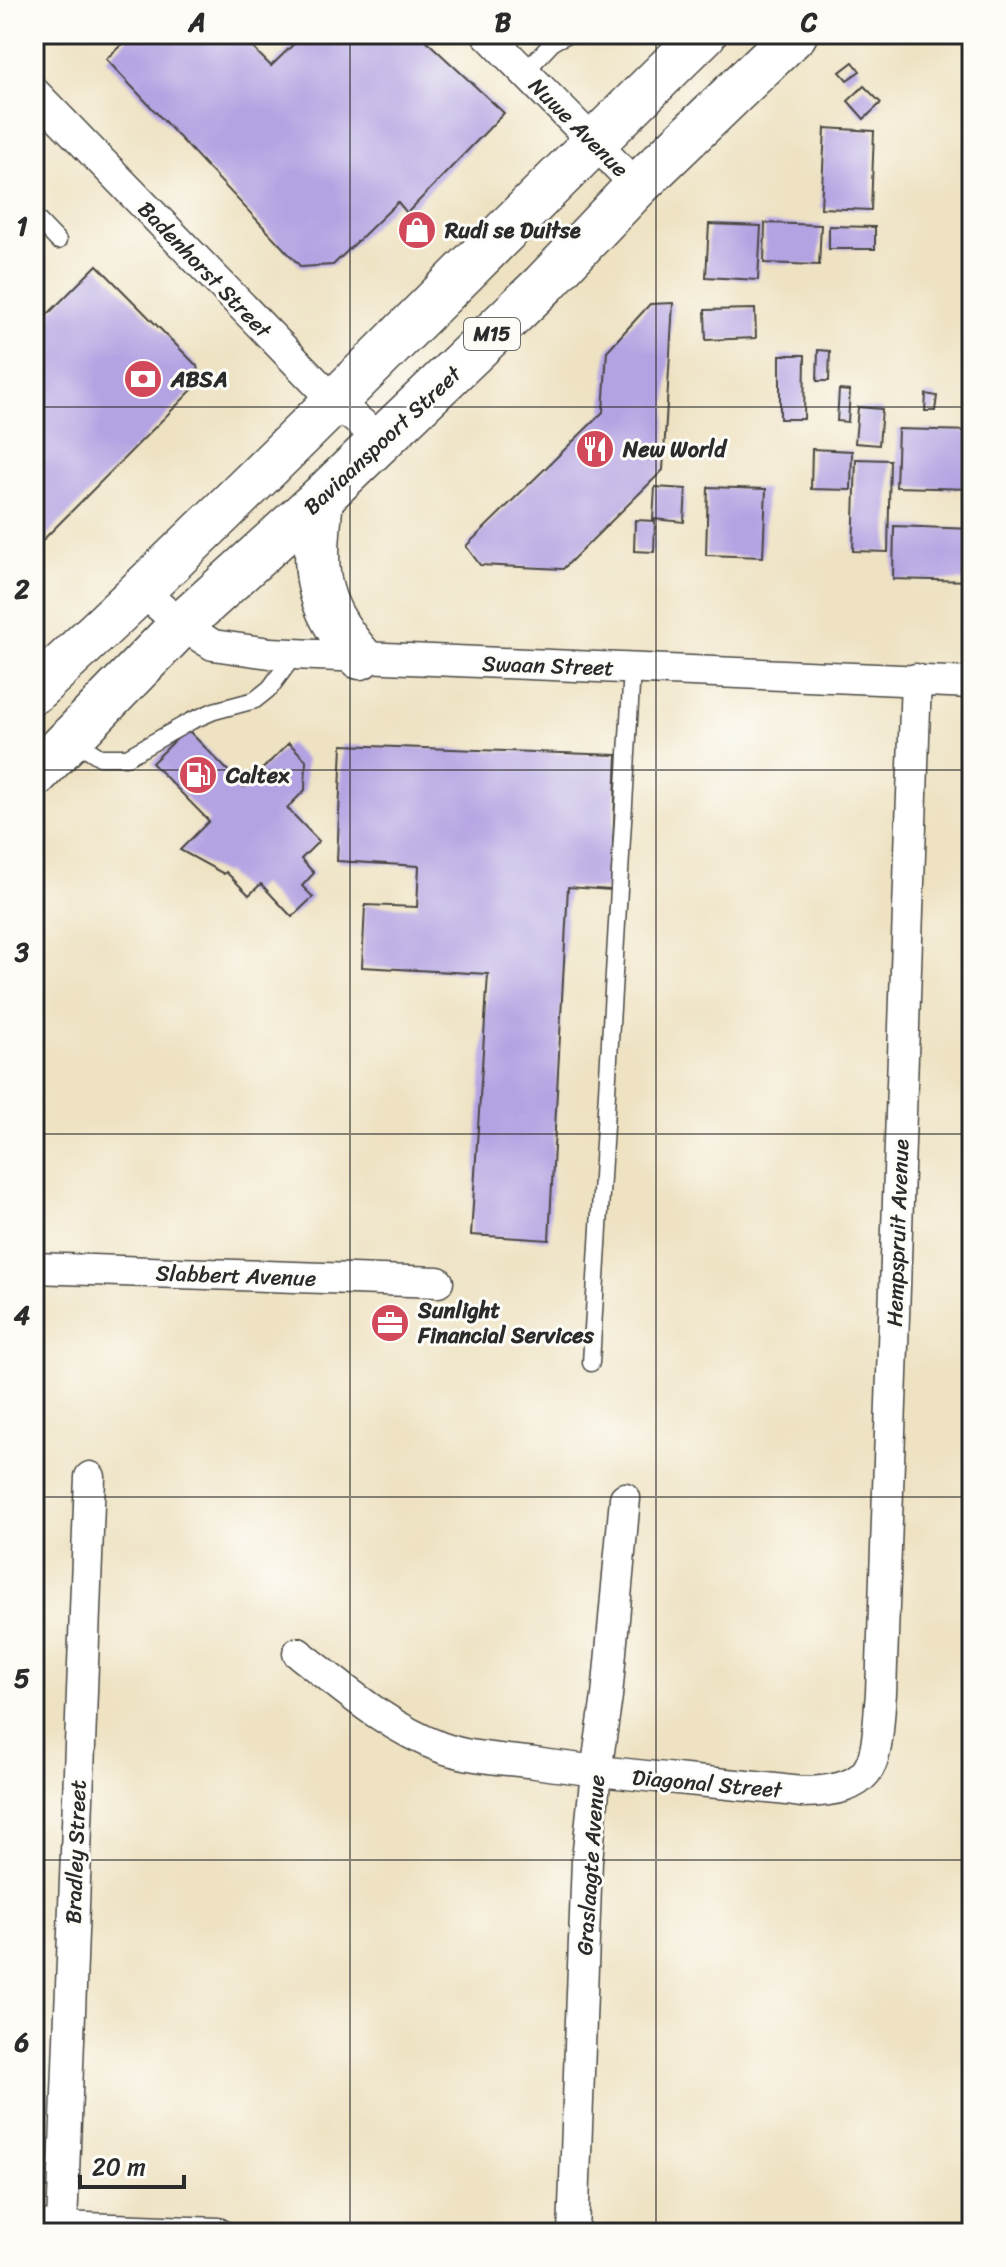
<svg xmlns="http://www.w3.org/2000/svg" width="1006" height="2267" font-family="Sriracha,sans-serif">
<style>
.building{fill:#b4a3e2}
.lines{fill:none;stroke-linecap:round;stroke-linejoin:round}
.lane-casing{stroke:#484642;stroke-width:19}
.street-casing{stroke:#484642;stroke-width:33}
.primary-casing{stroke:#484642;stroke-width:47}
.lane{stroke:#fff;stroke-width:16}
.street{stroke:#fff;stroke-width:30}
.primary{stroke:#fff;stroke-width:44}
.grid{fill:none;stroke:#2b2b2b;stroke-width:2;stroke-opacity:0.55}
.labels{text-anchor:middle;stroke-width:6;stroke-linejoin:round;paint-order:stroke}
.shield{fill:#fdfcf7;stroke:#6a6a68;stroke-width:2}
.shield-label{font-size:20px;font-weight:bold;fill:#2b2b2b}
.street-label{font-size:22px;fill:#2b2b2b;stroke:#fdfcf7}
.poi-label{font-size:22px;font-weight:bold;fill:#2b2b2b;stroke:#fdfcf7;text-anchor:start}
.neatline{fill:none;stroke:#2b2b2b;stroke-width:3}
.grid-label{font-size:26px;text-anchor:middle;font-weight:bold;fill:#2b2b2b}
</style>
<rect width="100%" height="100%" fill="#fdfcf7"/>
<filter id="ink" filterUnits="userSpaceOnUse"><feTurbulence type="fractalNoise" baseFrequency=".0125" numOctaves="2"/><feDisplacementMap in="SourceGraphic" scale="16" xChannelSelector="R" yChannelSelector="G"/><feConvolveMatrix kernelMatrix="1 2 1 2 8 2 1 2 1" color-interpolation-filters="sRGB"/></filter>
<filter id="wash" filterUnits="userSpaceOnUse"><feTurbulence type="fractalNoise" baseFrequency=".006" numOctaves="4" result="noise"/><feDisplacementMap in="SourceGraphic" scale="32" xChannelSelector="R" yChannelSelector="G"/><feGaussianBlur stdDeviation="1.8" result="paint"/><feColorMatrix in="noise" values="0 0 0 0 0 0 0 0 0 0 0 0 0 0 0 0 0 1.4 0 .05"/><feComposite in="paint" operator="in"/></filter>
<g filter="url(#wash)">
<rect width="100%" height="100%" fill="#eee2c2"/>
<g id="blocks">
<g class="building">
<polygon points="133,34 239,34 271,66 304,34 419,34 504,113 407,213 398,202 333,265 301,267 106,59"/>
<polygon points="853,62 860,71 847,80 840,72"/>
<polygon points="864,86 881,103 864,119 848,101"/>
<polygon points="825,128 874,131 871,210 821,208"/>
<polygon points="765,223 821,225 819,265 764,263"/>
<polygon points="709,224 761,226 758,280 706,277"/>
<polygon points="829,226 875,227 875,249 829,249"/>
<polygon points="97,265 197,366 200,382 34,549 34,328"/>
<polygon points="673,303 663,470 563,569 480,565 466,546 603,412 607,351 650,304"/>
<polygon points="755,309 756,338 706,340 705,310"/>
<polygon points="818,350 830,351 829,381 817,381"/>
<polygon points="780,355 805,355 804,419 780,419"/>
<polygon points="839,390 850,391 848,422 837,421"/>
<polygon points="926,394 937,396 935,411 925,411"/>
<polygon points="858,407 882,409 879,445 855,443"/>
<polygon points="898,429 972,431 972,489 896,487"/>
<polygon points="812,449 852,451 851,490 811,489"/>
<polygon points="856,459 890,460 888,552 853,551"/>
<polygon points="655,487 686,489 684,522 653,519"/>
<polygon points="708,487 766,489 763,557 706,555"/>
<polygon points="635,520 655,521 654,552 634,551"/>
<polygon points="894,526 972,529 972,581 893,579"/>
<polygon points="187,729 244,787 289,743 306,760 305,790 287,808 319,841 301,859 314,873 302,886 313,897 292,917 261,884 249,895 226,872 224,874 180,850 209,821 152,763"/>
<polygon points="342,745 617,755 611,890 568,887 549,1240 471,1235 488,974 362,967 365,905 417,907 419,866 337,861"/>
</g>
</g>
</g>
<g filter="url(#ink)">
<use href="#blocks" fill-opacity="0" stroke="#484642" stroke-width="2"/>
<g class="lines">
<g class="lane-casing">
<g id="lane">
<polyline points="524,73 554,41 569,34"/>
<polyline points="34,216 58,241"/>
<polyline points="73,740 100,757 127,757 191,721 214,711 255,700 270,688 295,654"/>
<polyline points="591,1363 632,669"/>
</g>
</g>
<g class="street-casing">
<g id="street">
<polyline points="487,34 637,186"/>
<polyline points="34,92 335,402 382,440"/>
<polyline points="142,591 181,625 213,645 270,653 972,683"/>
<polyline points="34,1268 438,1282"/>
<path d="M298,1653C342,1687 387,1727 440,1747C469,1758 504,1759 535,1763C624,1776 713,1781 802,1792C882,1791 875,1760 881,1693L916,679"/>
<polyline points="34,2226 218,2233"/>
<polyline points="62,2227 90,1477"/>
<polyline points="573,2233 587,1860 596,1772 607,1696 625,1498"/>
</g>
</g>
<g class="primary-casing">
<g id="primary">
<path d="M321,498C314,570 311,599 360,657"/>
<path d="M34,691C264,479 480,253 704,34"/>
<polyline points="34,776 181,625 321,498 544,284 637,186 795,34"/>
</g>
</g>
<use href="#lane" class="lane"/>
<use href="#street" class="street"/>
<use href="#primary" class="primary"/>
</g>
</g>
<path class="grid" d="M350,34V2233M656,34V2233M34,407H972M34,770H972M34,1134H972M34,1497H972M34,1860H972"/>
<defs>
<g id="shop-disc" transform="scale(2)"><circle r="9.5" fill="#d1495b" stroke="#fdfcf7"/><path d="M-5-2.5h2.3a2.7 3.5 0 0 1 5.4 0H5L5.5 6h-11ZM-1.5-2.5h3a1.5 2.3 0 0 0-3 0Z" fill="#fff"/></g>
<g id="bank-disc" transform="scale(2)"><circle r="9.5" fill="#d1495b" stroke="#fdfcf7"/><path d="M-6-4H6V4H-6ZM0-2.3a2.3 2.3 0 1 0 0 4.6a2.3 2.3 0 1 0 0-4.6Z" fill="#fff"/></g>
<g id="restaurant-disc" transform="scale(2)"><circle r="9.5" fill="#d1495b" stroke="#fdfcf7"/><path d="M-5-6h1v4h1v-4h1v4h1v-4h1v5L-1.5 .5V6h-2V.5L-5-1ZM5-6V6H3V1.5H1.5Q1.5-4 5-6Z" fill="#fff"/></g>
<g id="fuel-disc" transform="scale(2)"><circle r="9.5" fill="#d1495b" stroke="#fdfcf7"/><path d="M-5.5-6h7V0h2V4h1.3V-2.5L3-4.5l.8-.8L6-3V5H2.5V1h-1V6h-7ZM-4.2-4.7v3.2H.2V-4.7Z" fill="#fff"/></g>
<g id="office-disc" transform="scale(2)"><circle r="9.5" fill="#d1495b" stroke="#fdfcf7"/><path d="M-6-3h4V-5.5h4V-3h4V5H-6ZM-1-4.5V-3h2v-1.5ZM-6 0V1H6V0Z" fill="#fff"/></g>
</defs>
<g fill-rule="evenodd">
<use href="#shop-disc" x="417" y="230"/>
<use href="#bank-disc" x="143" y="379"/>
<use href="#restaurant-disc" x="595" y="449"/>
<use href="#fuel-disc" x="198" y="775"/>
<use href="#office-disc" x="390" y="1323"/>
</g>
<g class="labels">
<rect class="shield" x="464" y="318" width="56" height="32" rx="6"/>
<g class="shield-label">
<text x="492" y="341">M15</text>
</g>
<g class="street-label">
<text transform="translate(579 127) rotate(45)" y="8">Nuwe Avenue</text>
<text transform="translate(205 269) rotate(46)" y="8">Badenhorst Street</text>
<text transform="translate(382 440) rotate(-43)" y="8">Baviaanspoort Street</text>
<text transform="translate(548 665) rotate(2)" y="8">Swaan Street</text>
<text transform="translate(897 1233) rotate(-88)" y="8">Hempspruit Avenue</text>
<text transform="translate(236 1275) rotate(2)" y="8">Slabbert Avenue</text>
<text transform="translate(707 1783) rotate(5)" y="8">Diagonal Street</text>
<text transform="translate(75 1852) rotate(-88)" y="8">Bradley Street</text>
<text transform="translate(590 1865) rotate(-86)" y="8">Graslaagte Avenue</text>
</g>
<g class="poi-label">
<text x="445" y="238">Rudi se Duitse</text>
<text x="171" y="387">ABSA</text>
<text x="623" y="457">New World</text>
<text x="226" y="783">Caltex</text>
<text x="418" y="1318">Sunlight<tspan x="418" dy="25">Financial Services</tspan></text>
</g>
</g>
<rect width="1006" height="2267" fill="none" stroke="#fdfcf7" stroke-width="88"/>
<path d="M80 2175v12h104v-12" fill="none" stroke="#2b2b2b" stroke-width="4"/>
<text x="92" y="2175" font-size="24" fill="#2b2b2b" stroke="#fdfcf7" stroke-width="6" paint-order="stroke">20 m</text>
<rect x="44" y="44" width="918" height="2179" class="neatline"/>
<g class="grid-label">
<text x="197" y="31">A</text>
<text x="503" y="31">B</text>
<text x="809" y="31">C</text>
<text x="22" y="235">1</text>
<text x="22" y="598">2</text>
<text x="22" y="961">3</text>
<text x="22" y="1324">4</text>
<text x="22" y="1687">5</text>
<text x="22" y="2051">6</text>
</g>
</svg>
